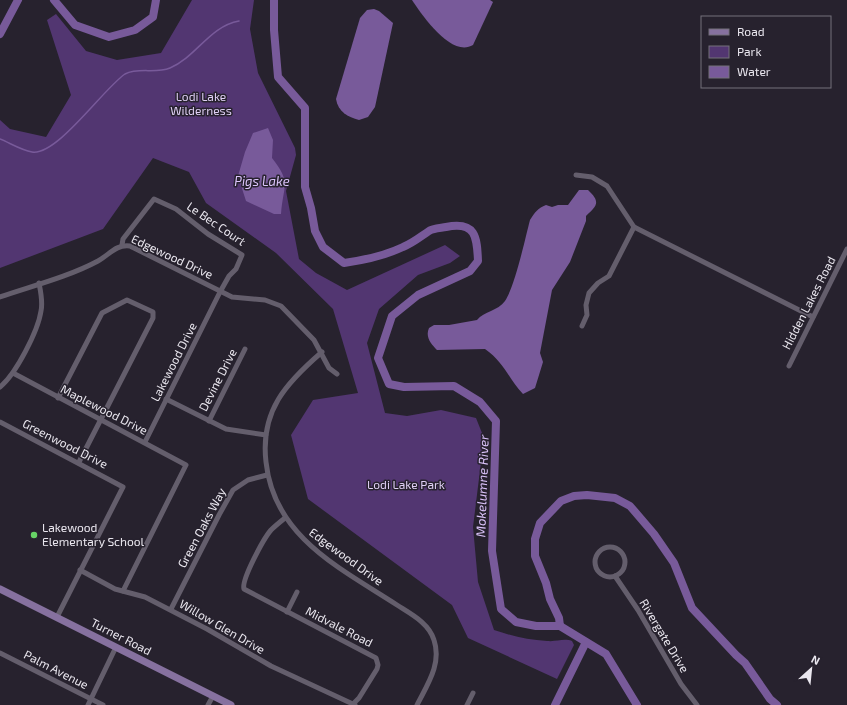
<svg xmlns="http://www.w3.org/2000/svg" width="847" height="705" font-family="'Exo 2',sans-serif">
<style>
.green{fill:#523671}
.water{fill:#785a9a}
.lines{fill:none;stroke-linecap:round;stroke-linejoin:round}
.stream{stroke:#785a9a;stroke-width:1.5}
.river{stroke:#785a9a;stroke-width:8}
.minor{stroke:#645e6c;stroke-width:5}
.major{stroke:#86719f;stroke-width:7}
.poi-dot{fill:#67d466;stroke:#27222e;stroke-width:1.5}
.labels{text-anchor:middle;stroke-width:3;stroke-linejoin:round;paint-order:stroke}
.park-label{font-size:12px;fill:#dfcff4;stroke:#27222e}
.street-label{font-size:12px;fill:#eae7ef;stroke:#27222e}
.poi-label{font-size:12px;fill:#eae7ef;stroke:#27222e;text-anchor:start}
.water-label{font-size:13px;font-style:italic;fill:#dbc3fa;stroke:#27222e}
</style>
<rect width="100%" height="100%" fill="#27222e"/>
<path class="green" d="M192,0H254L250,29L258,73L295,148L296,155L286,191L299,259L316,273L347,290L445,245L460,256L450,263L418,275L379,309L367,343L385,413L407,416L441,410L476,418L484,438L473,527L478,582L494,630C512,636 528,640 547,641C557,642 563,638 572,641L574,645L557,679L468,638L452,605L308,499L291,435L313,400L358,393L333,309L276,253L206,203L189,172L153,158L103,229L0,268V120L10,129L46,137L71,95L47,20L56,14L86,51L117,60L161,53Z"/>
<g class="water">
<path d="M412,0H490L493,2L473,45C451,58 422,15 412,0Z"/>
<path d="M374,9L379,11L393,23L375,107L368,117L359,120C348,117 338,112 336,99L360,18L367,10Z"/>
<path d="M268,128L273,140L272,158C292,183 283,185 281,214H274L246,201L238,176L245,152L253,133Z"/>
<path d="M579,190H588C601,202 597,206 586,216V221L570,262L552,290L540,353L543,362L535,388L523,394C508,378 504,362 485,349L437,350C431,344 425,337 429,328L434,325H449L477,320C484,311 498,311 505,301C515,286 525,239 530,220C535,212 538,208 546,205L552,207L558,205H568Z"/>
</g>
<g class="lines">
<path class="stream" d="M0,139C10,143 21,150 32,152C57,156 103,89 125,74C139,67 155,74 170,68C196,57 210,26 239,21"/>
<g class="river">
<polyline points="54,0 75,25 109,37 135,30 153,17 156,0"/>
<path d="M274,0V30L278,77L305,108V187L311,208L315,231L323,247L344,263C365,260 384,256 403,247C413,243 420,237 429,231C433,228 441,228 446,227C476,221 477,237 478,261L470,271L418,295L392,316L378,358L389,384L404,387L454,386L480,402L496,421L492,551L501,609L516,622L536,626H560L559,618L550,599L546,583L535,556V539L540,523L561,501L574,496L587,495L615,498L630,506L654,534L674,563L692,608L736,655L745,663L770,699L777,705"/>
<polyline points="0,34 18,0"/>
<polyline points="560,626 606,654 637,705"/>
<polyline points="555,705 586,642"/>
</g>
<g class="minor">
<polyline points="576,175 592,177 607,186 634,227 813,317"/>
<polyline points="122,245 123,239 154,199 176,209 208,234 242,255 236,269 229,276 220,292 145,442"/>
<path d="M0,297C32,286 68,277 98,261C109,255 116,244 130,246L232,297L265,300L281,306L314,340L329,368L337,374"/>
<polyline points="582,326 587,315 586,305 589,293 598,283 609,276 634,227"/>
<path d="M322,352C286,383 260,411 266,462C274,537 340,568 397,605C411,614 429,623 434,640C442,664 427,685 417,705"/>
<polyline points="789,366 847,249"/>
<polyline points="13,373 186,465 123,591"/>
<path d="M0,387C16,374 38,331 41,311C43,302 41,293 39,283"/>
<polyline points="58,398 102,313 127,300 153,312 153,318 79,462"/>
<polyline points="166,399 226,429 266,435"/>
<polyline points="209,421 245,349"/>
<polyline points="0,422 123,487 57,617"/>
<path d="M285,518C280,522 275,526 271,530C264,538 241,580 244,589L376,658L378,665L377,669L359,698L352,705"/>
<circle cx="610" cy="562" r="15"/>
<polyline points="80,570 115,589 145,597 207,629 271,666 355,705"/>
<polyline points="615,576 638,610 681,684 697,705"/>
<polyline points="171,609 219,515 233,490 248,480 267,475"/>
<polyline points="287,612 297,592"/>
<polyline points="0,653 103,705"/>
<polyline points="88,705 116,647"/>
<polyline points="208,705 213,696"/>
<polyline points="467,705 473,693"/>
</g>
<polyline class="major" points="0,589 231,705"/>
</g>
<circle class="poi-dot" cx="34" cy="535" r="4"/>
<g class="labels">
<g class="park-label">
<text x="201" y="101">Lodi Lake<tspan x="201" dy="14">Wilderness</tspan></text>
<text x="406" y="489">Lodi Lake Park</text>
</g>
<g class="street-label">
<text transform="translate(216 224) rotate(34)" y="4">Le Bec Court</text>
<text transform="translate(172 257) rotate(25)" y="4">Edgewood Drive</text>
<text transform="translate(809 303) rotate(-63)" y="4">Hidden Lakes Road</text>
<text transform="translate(174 362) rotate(-63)" y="4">Lakewood Drive</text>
<text transform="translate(218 380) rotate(-63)" y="4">Devine Drive</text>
<text transform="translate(104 410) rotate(27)" y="4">Maplewood Drive</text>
<text transform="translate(65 444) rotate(27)" y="4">Greenwood Drive</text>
<text transform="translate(202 528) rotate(-62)" y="4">Green Oaks Way</text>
<text transform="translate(346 557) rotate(36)" y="4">Edgewood Drive</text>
<text transform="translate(222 627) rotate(30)" y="4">Willow Glen Drive</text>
<text transform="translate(339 627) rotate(27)" y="4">Midvale Road</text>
<text transform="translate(664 636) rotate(59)" y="4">Rivergate Drive</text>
<text transform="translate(121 637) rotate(27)" y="4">Turner Road</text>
<text transform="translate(56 670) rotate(27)" y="4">Palm Avenue</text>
</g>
<g class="poi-label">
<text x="42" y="532">Lakewood<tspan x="42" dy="14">Elementary School</tspan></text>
</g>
<g class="water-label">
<text x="262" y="186">Pigs Lake</text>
<text transform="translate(482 486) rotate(-88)" y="5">Mokelumne River</text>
</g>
</g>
<rect x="701" y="16" width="130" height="72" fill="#27222e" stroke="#75717b"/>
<rect x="709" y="29" width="20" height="6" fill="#86719f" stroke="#75717b"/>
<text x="737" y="36" font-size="12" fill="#eae7ef">Road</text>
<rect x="709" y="46" width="20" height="12" fill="#523671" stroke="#75717b"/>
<text x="737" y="56" font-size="12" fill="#eae7ef">Park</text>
<rect x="709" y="66" width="20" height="12" fill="#785a9a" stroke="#75717b"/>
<text x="737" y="76" font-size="12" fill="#eae7ef">Water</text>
<g transform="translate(811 669) rotate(27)" stroke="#27222e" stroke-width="3" paint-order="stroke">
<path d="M0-3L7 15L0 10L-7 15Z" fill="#eae7ef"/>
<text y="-6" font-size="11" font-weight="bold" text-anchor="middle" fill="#eae7ef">N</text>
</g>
</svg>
